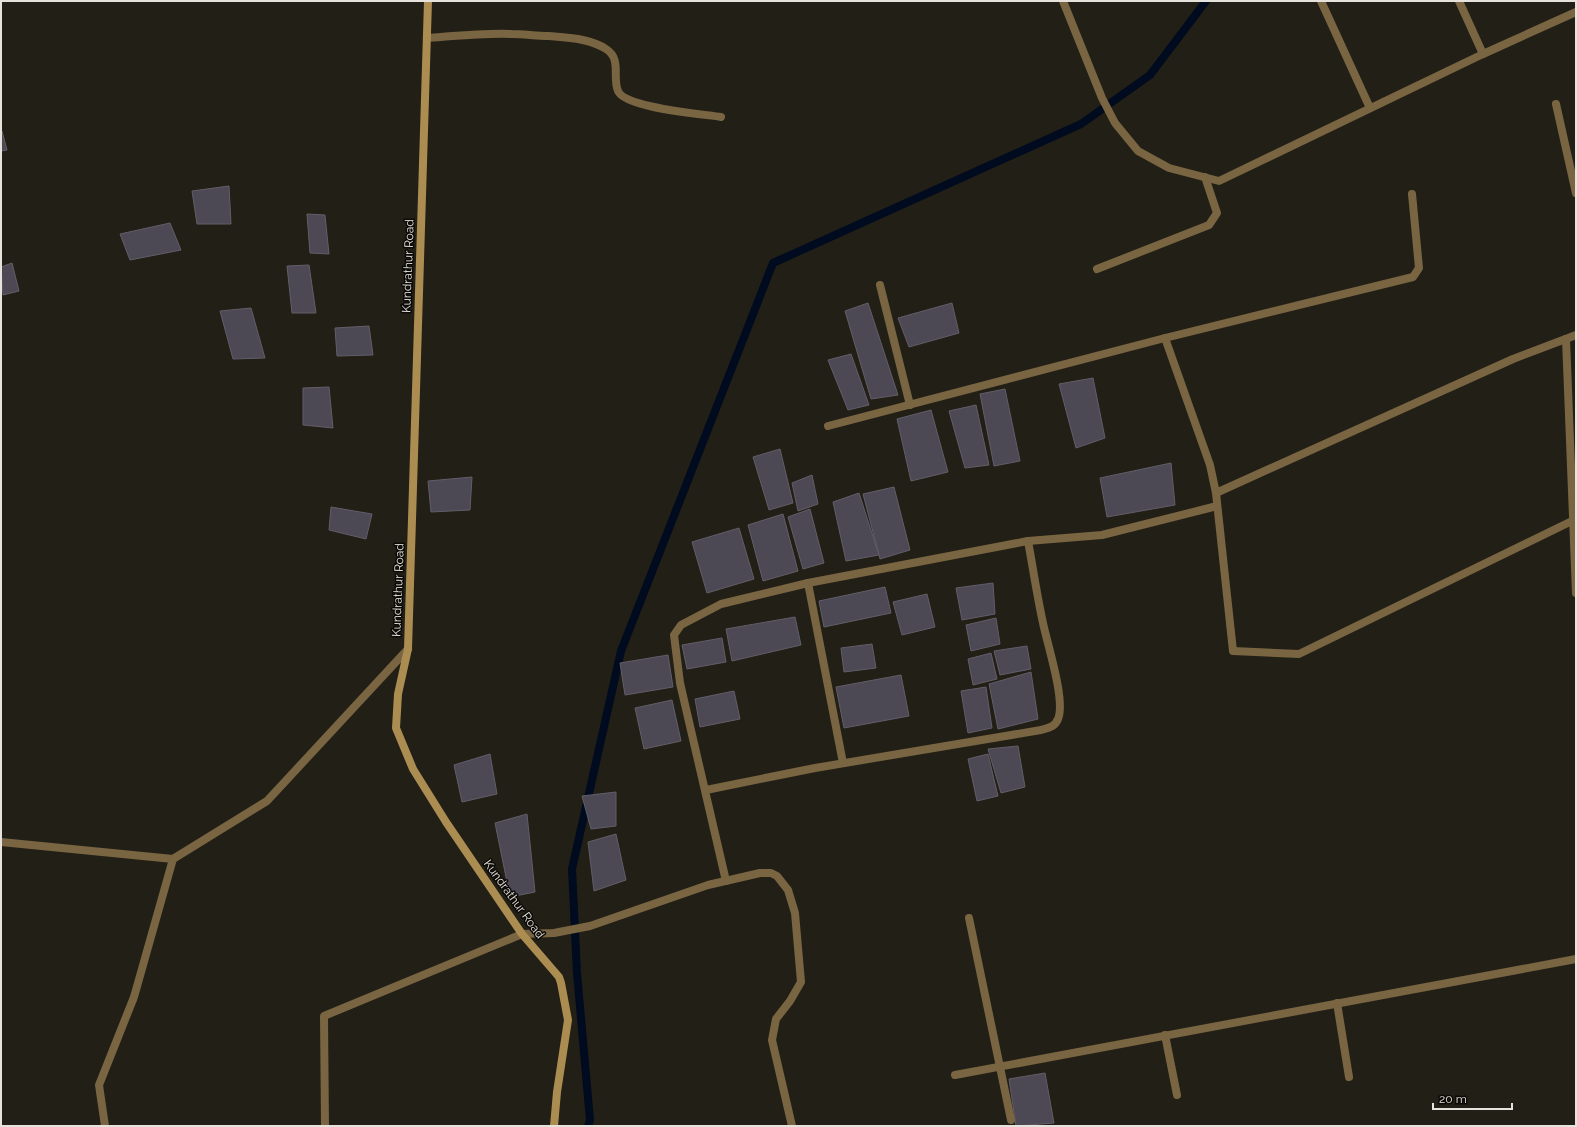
<svg xmlns="http://www.w3.org/2000/svg" width="1577" height="1127" font-family="Raleway,sans-serif">
<style>
.lines{fill:none;stroke-linecap:round;stroke-linejoin:round}
.stream{stroke:#000b1f;stroke-width:8}
.building{fill:#4d4954;stroke:#615e69}
.lane{stroke:#796541;stroke-width:8}
.street{stroke:#796541;stroke-width:8}
.secondary{stroke:#ac8d51;stroke-width:8}
.labels{text-anchor:middle;stroke-width:3;stroke-linejoin:round;paint-order:stroke}
.street-label{font-size:12px;fill:#e5e3dc;stroke:#0b0906}
</style>
<rect width="100%" height="100%" fill="#221f16"/>
<g class="lines">
<polyline class="stream" points="588,1126 590,1120 577,973 572,869 621,651 773,263 1081,124 1150,75 1206,1"/>
</g>
<g class="building">
<polygon points="2,131 7,150 1,151 1,132"/>
<polygon points="229,186 231,224 197,224 192,191"/>
<polygon points="307,214 325,215 329,254 310,253"/>
<polygon points="170,223 181,250 130,260 120,234"/>
<polygon points="12,263 19,291 3,295 1,267"/>
<polygon points="309,265 316,313 292,313 287,266"/>
<polygon points="868,303 898,395 871,399 845,311"/>
<polygon points="952,303 959,333 909,347 898,318"/>
<polygon points="251,308 265,358 233,359 220,311"/>
<polygon points="369,326 373,355 337,356 335,328"/>
<polygon points="851,354 869,405 848,410 828,360"/>
<polygon points="1093,378 1105,438 1076,448 1059,384"/>
<polygon points="329,387 333,428 303,425 303,388"/>
<polygon points="1005,389 1020,461 994,466 980,394"/>
<polygon points="976,405 989,465 965,468 949,411"/>
<polygon points="931,410 948,472 911,481 897,419"/>
<polygon points="780,449 793,503 769,510 753,457"/>
<polygon points="1171,463 1175,505 1107,517 1100,478"/>
<polygon points="812,475 818,504 798,511 792,483"/>
<polygon points="472,477 470,510 431,512 428,481"/>
<polygon points="894,487 910,550 880,559 863,494"/>
<polygon points="859,493 879,555 846,561 833,502"/>
<polygon points="331,507 372,514 366,539 329,530"/>
<polygon points="810,509 824,563 803,569 788,517"/>
<polygon points="783,514 798,571 763,581 748,525"/>
<polygon points="739,528 754,579 707,593 692,542"/>
<polygon points="993,583 995,614 962,620 956,588"/>
<polygon points="885,587 891,613 824,627 819,601"/>
<polygon points="927,594 935,627 902,635 893,602"/>
<polygon points="795,617 801,645 732,661 726,629"/>
<polygon points="996,618 1000,644 971,651 966,625"/>
<polygon points="722,638 726,662 687,669 682,645"/>
<polygon points="872,644 876,668 844,672 841,648"/>
<polygon points="1027,646 1031,669 1000,675 994,651"/>
<polygon points="991,653 997,679 973,685 968,659"/>
<polygon points="668,655 673,687 625,695 620,663"/>
<polygon points="1031,672 1038,719 998,729 989,684"/>
<polygon points="901,675 909,716 844,728 836,687"/>
<polygon points="986,687 992,728 968,733 961,691"/>
<polygon points="734,691 740,719 700,727 695,699"/>
<polygon points="672,700 681,741 644,749 635,708"/>
<polygon points="1018,746 1025,787 1001,793 988,749"/>
<polygon points="490,754 497,794 462,802 454,765"/>
<polygon points="988,754 998,796 977,801 968,759"/>
<polygon points="616,792 616,826 591,829 582,796"/>
<polygon points="527,814 535,892 510,897 495,823"/>
<polygon points="616,834 626,880 594,891 588,842"/>
<polygon points="1045,1073 1054,1123 1016,1126 1009,1079"/>
</g>
<g class="lines">
<polyline class="lane" points="1097,269 1209,225 1217,213 1205,177"/>
<g class="street">
<polyline points="1063,1 1102,98 1115,123 1138,151 1169,168 1219,181 1483,54 1576,12"/>
<polyline points="1321,1 1370,108"/>
<polyline points="1459,1 1483,54"/>
<path d="M427,38C455,36 484,33 512,34C524,34 536,36 548,36C568,38 589,38 606,49C622,59 612,77 618,91C625,108 702,114 721,117"/>
<polyline points="1556,104 1576,193"/>
<polyline points="880,285 910,405"/>
<polyline points="1165,338 1210,465 1216,493 1233,651 1299,654 1574,520"/>
<polyline points="1566,339 1576,593"/>
<polyline points="828,426 1165,338 1413,277 1419,268 1412,194"/>
<polyline points="1216,493 1513,359 1576,335"/>
<polyline points="808,583 843,763"/>
<path d="M706,790L815,768L1041,730C1048,728 1055,727 1058,719C1066,701 1047,643 1043,623C1037,596 1033,568 1028,541"/>
<polyline points="1,842 173,859 267,801 408,649"/>
<polyline points="726,881 680,683 674,635 681,625 721,604 808,583 1028,541 1102,535 1217,506"/>
<polyline points="969,918 1011,1120"/>
<polyline points="1337,1003 1349,1077"/>
<polyline points="1165,1035 1177,1095"/>
<polyline points="955,1075 1576,959"/>
<polyline points="105,1126 99,1085 134,997 173,859"/>
<polyline points="325,1126 324,1016 522,934 554,933 590,926 708,885 760,873 771,873 777,876 788,890 795,913 801,982 790,1001 776,1019 772,1040 792,1126"/>
</g>
<polyline class="secondary" points="428,1 408,649 398,694 396,728 413,769 446,822 522,934 559,977 561,983 568,1020 557,1092 554,1126"/>
</g>
<g class="labels">
<g class="street-label">
<text transform="translate(408 266) rotate(-88)" y="4">Kundrathur Road</text>
<text transform="translate(398 590) rotate(-88)" y="4">Kundrathur Road</text>
<text transform="translate(514 899) rotate(54)" y="4">Kundrathur Road</text>
</g>
</g>
<rect width="1577" height="1127" fill="none" stroke="#e5e3dc" stroke-width="4"/>
<path d="M1433 1103v6h79v-6" fill="none" stroke="#e5e3dc" stroke-width="2"/>
<text x="1439" y="1103" font-size="12" fill="#e5e3dc" stroke="#0b0906" stroke-width="3" paint-order="stroke">20 m</text>
</svg>
